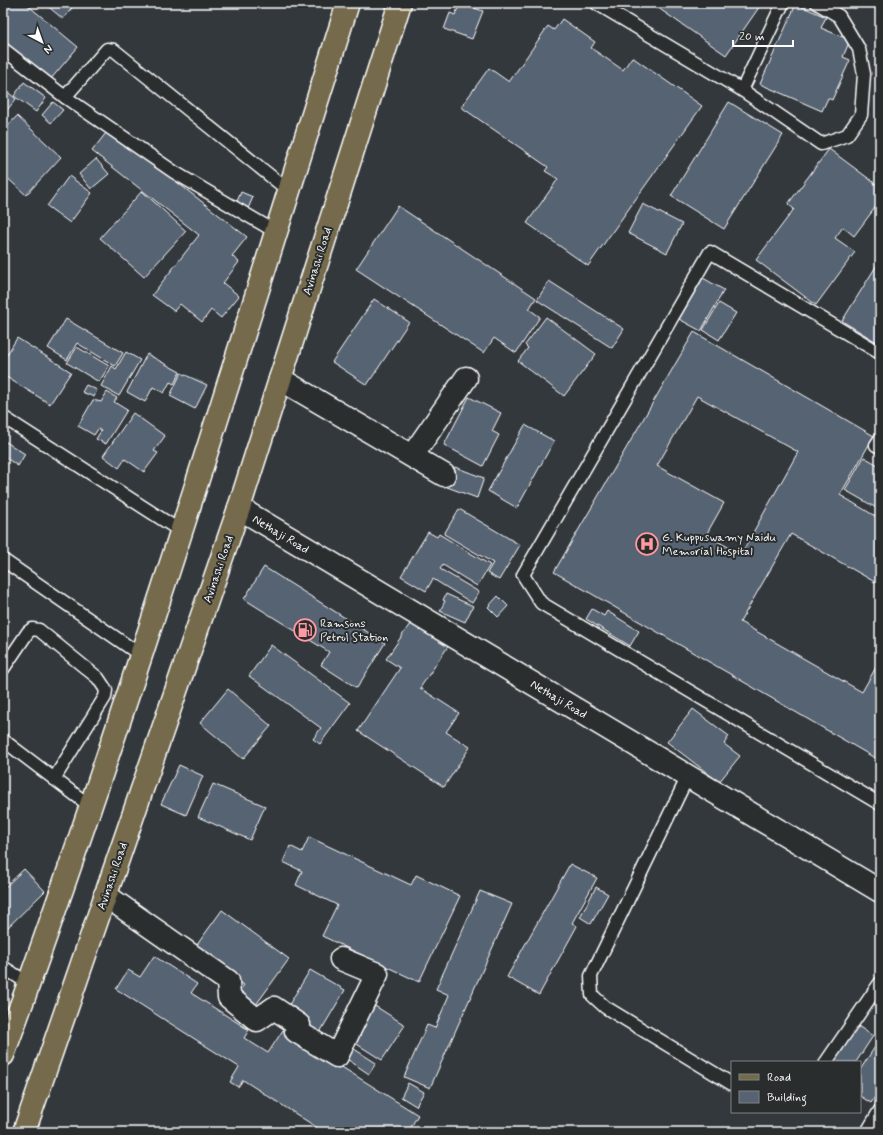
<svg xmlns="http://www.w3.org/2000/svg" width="883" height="1135" font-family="Mynerve,sans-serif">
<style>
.building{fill:#576373;stroke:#fff;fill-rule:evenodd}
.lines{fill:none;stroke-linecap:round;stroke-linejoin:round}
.lane-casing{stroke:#fff;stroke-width:15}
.street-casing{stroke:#fff;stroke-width:25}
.secondary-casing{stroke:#fff;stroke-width:25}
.primary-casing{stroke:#fff;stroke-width:25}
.lane{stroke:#2a2d2e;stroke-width:12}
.street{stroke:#2a2d2e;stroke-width:22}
.secondary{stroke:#2a2d2e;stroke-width:22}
.primary{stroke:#746b4b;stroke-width:22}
.labels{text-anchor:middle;stroke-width:4;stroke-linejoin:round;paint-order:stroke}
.street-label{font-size:12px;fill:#fff;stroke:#2a2d2e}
.poi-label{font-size:12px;fill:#fff;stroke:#2a2d2e;text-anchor:start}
</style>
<rect width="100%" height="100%" fill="#33383c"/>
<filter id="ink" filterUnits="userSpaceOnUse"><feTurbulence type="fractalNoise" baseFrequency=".025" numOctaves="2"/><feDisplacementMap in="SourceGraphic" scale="8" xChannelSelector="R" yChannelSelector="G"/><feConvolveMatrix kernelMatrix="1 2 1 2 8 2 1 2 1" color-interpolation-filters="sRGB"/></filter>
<g filter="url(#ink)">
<g class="building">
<polygon points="3,3 25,3 78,47 50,80 3,40"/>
<polygon points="44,3 76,3 63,19"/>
<polygon points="460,3 483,11 472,39 444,29 450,13 455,15"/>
<polygon points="651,3 762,3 726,55"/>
<polygon points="796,4 826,17 821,28 850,40 843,57 850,60 832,100 828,98 822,111 760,84"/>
<polygon points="562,19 595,42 591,48 623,70 632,57 702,106 588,266 527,223 558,179 545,171 548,167 461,107 489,68 509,82 548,26 554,30"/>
<polygon points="24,82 46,98 36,112 14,96"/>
<polygon points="3,88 16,99 7,110 3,106"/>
<polygon points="53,102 63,110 51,123 42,115"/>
<polygon points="729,102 783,135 724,229 671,196"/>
<polygon points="17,116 61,157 26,195 3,174 3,131"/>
<polygon points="109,129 247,237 232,256 239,262 223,283 239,296 221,318 211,310 202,322 180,304 174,311 152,295 199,235 92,151"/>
<polygon points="829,149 880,187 880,201 854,236 843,227 835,238 855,252 816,305 756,260 794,209 788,204"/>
<polygon points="96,159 109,174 91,189 79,174"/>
<polygon points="69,176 92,193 70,223 47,206"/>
<polygon points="142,191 186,231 144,277 100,238"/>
<polygon points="241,192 253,197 247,211 235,206"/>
<polygon points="643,204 682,224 667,253 628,233"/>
<polygon points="398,206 536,298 529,309 540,317 516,353 494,338 484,353 356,269"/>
<polygon points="880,260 880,344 842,321"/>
<polygon points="703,278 724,290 701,331 679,319"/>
<polygon points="549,281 624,329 612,348 537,300"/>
<polygon points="374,299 409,322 367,385 332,362"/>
<polygon points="719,303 736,313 719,340 703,330"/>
<polygon points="546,317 596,354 564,396 518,361 528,348 525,345"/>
<polygon points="66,319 123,353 115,366 77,343 67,360 48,348"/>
<path d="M694,332L874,436L840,495L880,519V585L791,534L740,622L862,692L880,660V761L554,572ZM697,396L798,452L741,554L706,535L724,503L657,466Z"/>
<polygon points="17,338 71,372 50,404 3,375 3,361"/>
<polygon points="77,347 109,366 99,382 67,363"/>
<polygon points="126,352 140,360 119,396 101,386 112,366 116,369"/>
<polygon points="147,354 180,372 174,384 170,382 164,393 153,387 145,402 127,392"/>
<polygon points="181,373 207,385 195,409 170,396"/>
<polygon points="86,385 97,390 94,397 82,392"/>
<polygon points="107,392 117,398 114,402 127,410 106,444 96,439 101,431 98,429 94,435 78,426 93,400 101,402"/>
<polygon points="469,397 501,413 492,431 499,435 483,466 444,445"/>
<polygon points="133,413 165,436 154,451 158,453 144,472 125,459 119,468 103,456"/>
<polygon points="525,425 554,441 517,508 488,491"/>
<polygon points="3,440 25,454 18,466 3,456"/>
<polygon points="864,457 880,466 880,510 845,490"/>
<polygon points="455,467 484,478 477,498 447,487"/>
<polygon points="459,509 520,545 499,580 487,573 493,563 444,534"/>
<polygon points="428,532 437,537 439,534 490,565 477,586 443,565 440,569 479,592 472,603 433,579 426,591 401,576"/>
<polygon points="264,567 385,643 357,688 321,665 329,652 244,599"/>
<polygon points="446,594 473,606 465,622 440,611 445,601 443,600"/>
<polygon points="498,596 508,606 498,617 488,607"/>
<polygon points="592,609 604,616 607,611 639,631 630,646 586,619"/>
<polygon points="414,618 451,642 420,688 459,713 446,732 470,747 444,787 358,731 400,668 386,659"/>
<polygon points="271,645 350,703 320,744 313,739 321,728 249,676"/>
<polygon points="228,689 271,726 243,759 200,723"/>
<polygon points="693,709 729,736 724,744 740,756 719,782 667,742"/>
<polygon points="179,765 203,776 186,815 161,804"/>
<polygon points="213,784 265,806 250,840 198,817"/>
<polygon points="309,837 411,885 416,875 460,896 419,982 322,936 337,905 296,885 302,871 283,862 290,846 302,852"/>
<polygon points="570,864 597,878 572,923 577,926 539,995 507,977"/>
<polygon points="24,869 45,891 4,931 3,889"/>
<polygon points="596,887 608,894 591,924 580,917"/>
<polygon points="480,891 512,904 430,1088 404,1077 427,1025 435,1028 449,995 436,989"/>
<polygon points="222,910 289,959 253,1009 235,997 244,985 194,949"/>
<polygon points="154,956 197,984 191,993 249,1030 244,1038 268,1053 283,1030 418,1115 408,1132 324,1132 243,1080 238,1087 230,1082 239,1067 116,989 128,970 140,977"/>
<polygon points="310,970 345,990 316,1039 305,1033 311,1022 287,1008"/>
<polygon points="375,1006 405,1025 382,1060 352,1041"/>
<polygon points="858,1026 873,1036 856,1062 833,1062"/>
<polygon points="880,1039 880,1089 871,1103 860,1096 860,1070"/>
<polygon points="351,1047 376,1063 369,1074 344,1057"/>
<polygon points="408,1083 424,1092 416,1106 401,1097"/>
</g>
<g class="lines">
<g class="lane-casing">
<g id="lane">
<polyline points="596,3 742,90 821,144 847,135 861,115 864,74 859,49 839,16 817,3"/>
<polyline points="3,49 65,97"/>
<polyline points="742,90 783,3"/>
<polyline points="276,232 174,172 65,97 107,49 114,50 289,191"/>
<polyline points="880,353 710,252 523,575 541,603 880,804"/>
<polyline points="3,417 182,532"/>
<polyline points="880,439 876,445 880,447"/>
<polyline points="3,560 142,656"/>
<polyline points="3,669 28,632 32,629 39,630 98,678 106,690 105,697 54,779"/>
<polyline points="3,740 90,806"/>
<polyline points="688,776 591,976 592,995 605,1007 732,1084"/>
<polyline points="3,967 29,984"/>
<polyline points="826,1062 880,983"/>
<polyline points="867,1132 880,1110"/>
</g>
</g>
<g class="street-casing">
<g id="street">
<polyline points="280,379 444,475"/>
<polyline points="412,456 466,378"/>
<polyline points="105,895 228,981 229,997 257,1020 274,1008 299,1025 296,1031 337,1056 377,974 341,959"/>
</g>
</g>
<g class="secondary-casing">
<polyline id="secondary" points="239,508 880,891"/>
</g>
<g class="primary-casing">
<g id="primary">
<path d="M3,1055C130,708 237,355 348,3"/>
<polyline points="24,1132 239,508 400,3"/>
</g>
</g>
<use href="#lane" class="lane"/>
<use href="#street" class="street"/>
<use href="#secondary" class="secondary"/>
<use href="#primary" class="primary"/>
</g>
</g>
<defs>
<g id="hospital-ring" transform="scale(1.15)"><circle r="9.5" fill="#2a2d2e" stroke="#ff9aa2" stroke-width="1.5"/><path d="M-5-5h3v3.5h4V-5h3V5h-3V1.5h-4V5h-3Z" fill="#ff9aa2"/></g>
<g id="fuel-ring" transform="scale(1.15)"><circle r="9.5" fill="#2a2d2e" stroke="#ff9aa2" stroke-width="1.5"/><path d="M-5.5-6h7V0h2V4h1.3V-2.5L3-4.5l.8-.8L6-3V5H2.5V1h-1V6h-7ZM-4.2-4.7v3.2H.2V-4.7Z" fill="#ff9aa2"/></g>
</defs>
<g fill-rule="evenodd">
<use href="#hospital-ring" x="647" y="544"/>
<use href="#fuel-ring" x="305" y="630"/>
</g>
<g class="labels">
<g class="street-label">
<text transform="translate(317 261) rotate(-72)" y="4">Avinashi Road</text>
<text transform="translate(281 534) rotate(31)" y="4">Nethaji Road</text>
<text transform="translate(218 569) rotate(-71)" y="4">Avinashi Road</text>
<text transform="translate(559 699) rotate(31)" y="4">Nethaji Road</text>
<text transform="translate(112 876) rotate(-71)" y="4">Avinashi Road</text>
</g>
<g class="poi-label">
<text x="662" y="541">G. Kuppuswamy Naidu<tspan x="662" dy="14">Memorial Hospital</tspan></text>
<text x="320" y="627">Ramsons<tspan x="320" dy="14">Petrol Station</tspan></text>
</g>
</g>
<rect width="883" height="1135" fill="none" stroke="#2a2d2e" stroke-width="16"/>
<rect x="8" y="8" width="867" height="1119" fill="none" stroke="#fff" stroke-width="1.5" filter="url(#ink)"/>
<rect x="731" y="1061" width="130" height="52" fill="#2a2d2e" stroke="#7f8182"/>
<rect x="739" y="1074" width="20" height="6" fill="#746b4b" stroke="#7f8182"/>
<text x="767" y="1081" font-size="12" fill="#ffffff">Road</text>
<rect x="739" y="1091" width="20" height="12" fill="#576373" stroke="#7f8182"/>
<text x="767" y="1101" font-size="12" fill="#ffffff">Building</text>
<g transform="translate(42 42) rotate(139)" stroke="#2a2d2e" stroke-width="3" paint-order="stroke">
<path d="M0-3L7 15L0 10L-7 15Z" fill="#ffffff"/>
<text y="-6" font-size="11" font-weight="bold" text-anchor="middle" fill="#ffffff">N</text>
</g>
<path d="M733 40v6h60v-6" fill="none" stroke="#ffffff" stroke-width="2"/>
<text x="739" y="40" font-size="12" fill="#ffffff" stroke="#2a2d2e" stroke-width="3" paint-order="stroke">20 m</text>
</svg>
